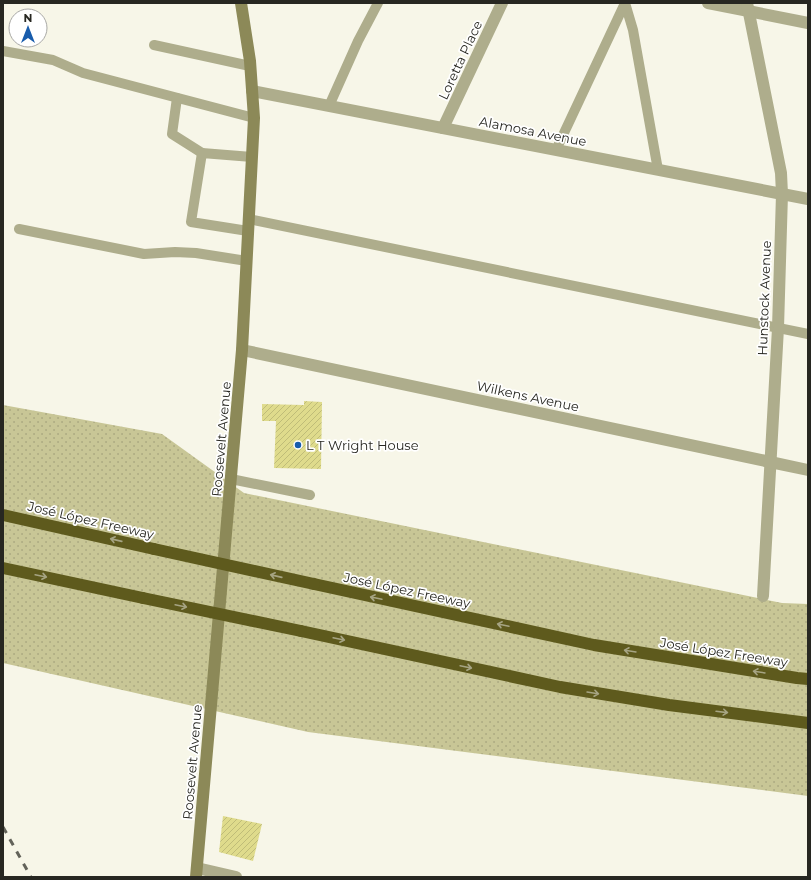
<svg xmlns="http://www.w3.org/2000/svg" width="811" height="880" font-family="Montserrat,sans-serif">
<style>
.grass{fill:url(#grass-dots)}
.building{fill:url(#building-hatch)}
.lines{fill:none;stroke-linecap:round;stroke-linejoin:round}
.lane{stroke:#aead8c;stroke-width:10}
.street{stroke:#aead8c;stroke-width:12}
.secondary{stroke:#8c8958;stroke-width:12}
.highway{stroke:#5e5a1d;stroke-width:12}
.rail{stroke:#63635a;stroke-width:3;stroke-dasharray:7 7;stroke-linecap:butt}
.highway-bridge{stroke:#5e5a1d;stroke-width:12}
.oneway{stroke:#a6a483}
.poi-dot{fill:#185cac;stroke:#fff;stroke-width:1.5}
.labels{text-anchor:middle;stroke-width:3.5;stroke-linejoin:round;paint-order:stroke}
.street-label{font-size:13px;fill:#272721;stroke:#fff}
.poi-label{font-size:13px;fill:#272721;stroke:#fff;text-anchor:start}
</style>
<defs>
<pattern id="grass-dots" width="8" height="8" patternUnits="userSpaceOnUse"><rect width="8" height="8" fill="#c8c696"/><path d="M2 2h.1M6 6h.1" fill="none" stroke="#acaa81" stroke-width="1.8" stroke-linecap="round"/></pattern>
<pattern id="building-hatch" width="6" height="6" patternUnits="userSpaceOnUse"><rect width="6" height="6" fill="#dfdb8c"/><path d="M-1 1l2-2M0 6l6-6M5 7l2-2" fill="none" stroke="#bfbc78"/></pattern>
</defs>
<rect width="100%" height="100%" fill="#f7f6e8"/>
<polygon class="grass" points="3,405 162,434 244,493 782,603 808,604 808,796 308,732 3,663"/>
<g class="building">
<polygon points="304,401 322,402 321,469 274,468 276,421 262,421 262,404 304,405"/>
<polygon points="223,816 262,824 253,861 219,852"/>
</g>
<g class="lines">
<g class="lane">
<polyline points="625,3 633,30 658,170"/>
<polyline points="154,45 250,66"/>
<polyline points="3,51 53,60 83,73 254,118"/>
<polyline points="177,98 172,134 202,153"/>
<polyline points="329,106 358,41 378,3"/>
<polyline points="556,150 625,3"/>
<polyline points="249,219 808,334"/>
<polyline points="19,229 144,254 175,252 196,253 247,261"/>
<polyline points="248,231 191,222 202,153 252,157"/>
<polyline points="231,479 310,495"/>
</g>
<g class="street">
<polyline points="708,3 808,23"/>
<polyline points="747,3 781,173 782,194 778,328 763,596"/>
<polyline points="252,91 808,199"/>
<polyline points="443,128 502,3"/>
<polyline points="242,350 808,470"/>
<polyline points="197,868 236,877"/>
</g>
<polyline class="secondary" points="196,877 242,350 254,118 250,61 241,3"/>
<g class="highway">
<polyline points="3,515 154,549"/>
<polyline points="3,568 143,598"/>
<polyline points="314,584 594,645 797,678 808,679"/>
<polyline points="301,631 560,687 669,705 808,723"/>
</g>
<polyline class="rail" points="3,827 31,877"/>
<g class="highway-bridge">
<polyline points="154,549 314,584"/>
<polyline points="143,598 301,631"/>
</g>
</g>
<defs><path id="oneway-shaft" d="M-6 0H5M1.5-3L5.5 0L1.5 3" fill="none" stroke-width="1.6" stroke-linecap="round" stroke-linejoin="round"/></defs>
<g class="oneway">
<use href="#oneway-shaft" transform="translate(116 540) rotate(-167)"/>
<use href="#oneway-shaft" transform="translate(41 576) rotate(12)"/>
<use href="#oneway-shaft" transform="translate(276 576) rotate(-167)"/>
<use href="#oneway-shaft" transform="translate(376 598) rotate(-168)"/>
<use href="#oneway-shaft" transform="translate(181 606) rotate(12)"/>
<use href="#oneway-shaft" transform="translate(503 625) rotate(-168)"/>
<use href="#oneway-shaft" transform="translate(339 639) rotate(12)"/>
<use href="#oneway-shaft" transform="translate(630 651) rotate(-171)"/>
<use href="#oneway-shaft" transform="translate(466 667) rotate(12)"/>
<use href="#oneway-shaft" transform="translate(759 672) rotate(-171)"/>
<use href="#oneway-shaft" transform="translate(593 693) rotate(9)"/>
<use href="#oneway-shaft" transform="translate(722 712) rotate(7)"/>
</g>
<circle class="poi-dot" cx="298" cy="445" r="4"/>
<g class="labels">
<g class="street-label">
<text transform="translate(460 60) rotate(-65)" y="5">Loretta Place</text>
<text transform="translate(533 131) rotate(11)" y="5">Alamosa Avenue</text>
<text transform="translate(764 298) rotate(-88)" y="5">Hunstock Avenue</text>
<text transform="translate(528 396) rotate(12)" y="5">Wilkens Avenue</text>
<text transform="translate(221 439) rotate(-85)" y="5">Roosevelt Avenue</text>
<text transform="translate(91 520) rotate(13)" y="5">José López Freeway</text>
<text transform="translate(407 590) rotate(12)" y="5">José López Freeway</text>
<text transform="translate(724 652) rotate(9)" y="5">José López Freeway</text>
<text transform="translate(192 762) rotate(-85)" y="5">Roosevelt Avenue</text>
</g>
<g class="poi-label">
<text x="306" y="450">L T Wright House</text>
</g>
</g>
<rect width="811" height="880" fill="none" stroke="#272721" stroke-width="8"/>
<g transform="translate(28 28)"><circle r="19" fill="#ffffff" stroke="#a9a9a6"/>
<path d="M0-3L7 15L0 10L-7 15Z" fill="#185cac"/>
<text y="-6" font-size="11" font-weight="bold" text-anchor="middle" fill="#272721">N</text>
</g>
</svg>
